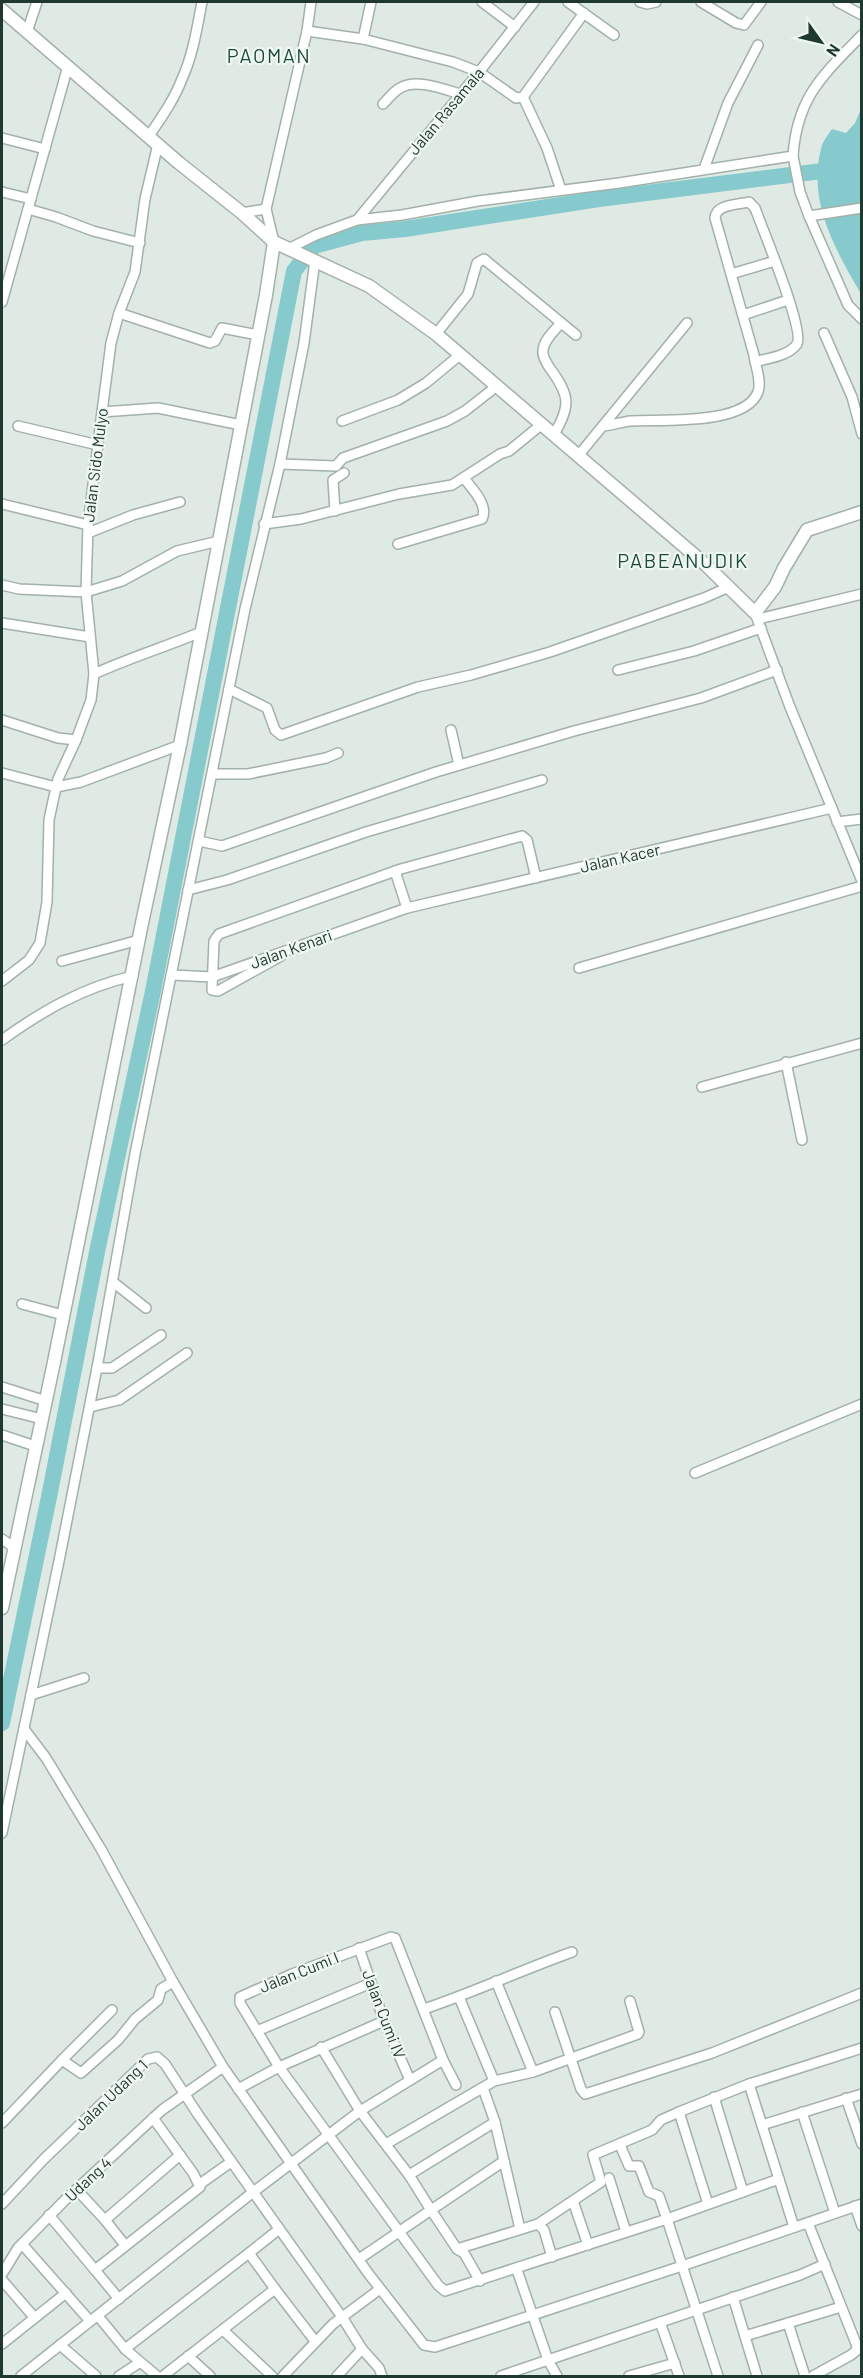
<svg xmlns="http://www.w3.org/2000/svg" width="863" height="2378" font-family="Barlow,sans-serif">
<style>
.water{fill:#87cace}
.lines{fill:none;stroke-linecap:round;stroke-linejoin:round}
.river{stroke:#87cace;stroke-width:16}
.minor-casing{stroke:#a2b1aa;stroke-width:12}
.tertiary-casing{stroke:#a2b1aa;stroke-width:15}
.minor{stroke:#fff;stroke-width:9}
.tertiary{stroke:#fff;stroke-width:12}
.labels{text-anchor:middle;stroke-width:4.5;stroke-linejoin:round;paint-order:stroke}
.street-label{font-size:16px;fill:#203930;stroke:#eff7f2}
.quarter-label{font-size:20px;letter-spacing:1.5px;fill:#1d4a3b;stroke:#eff7f2}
</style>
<rect width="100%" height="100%" fill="#dfeae4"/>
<path class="water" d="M861,109V294C836,251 807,201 821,149C822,142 828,135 832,129L846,133L855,123Z"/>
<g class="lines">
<polyline class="river" points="2,1723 49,1497 98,1247 153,991 294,271 314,246 362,233 405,229 599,199 862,166"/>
<g class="minor-casing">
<g id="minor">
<polyline points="482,2 515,27"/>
<polyline points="568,2 614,35"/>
<polyline points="640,2 647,4 656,2"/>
<polyline points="701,2 736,23 744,25 761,2"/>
<polyline points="838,2 862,15"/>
<polyline points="307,31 363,39 453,62 479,72 516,98 523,97 584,13"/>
<polyline points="27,32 37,2"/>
<polyline points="363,39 371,2"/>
<polyline points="523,97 547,148 561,190"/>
<path d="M383,104C388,99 393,92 400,88C416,78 443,89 460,94"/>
<path d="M149,136C161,118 174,100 182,79C193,55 197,28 202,2"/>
<polyline points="2,138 45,149"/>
<polyline points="793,156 800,192 809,216 862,208"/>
<polyline points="704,169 728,103 758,45"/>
<polyline points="2,192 31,199"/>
<polyline points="28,209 56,217 93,231 140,243"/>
<polyline points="242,213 266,209"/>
<polyline points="809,216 848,305 862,319"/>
<polyline points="357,220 479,72 534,2"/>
<polyline points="274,242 266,209 307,31 311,2"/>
<path d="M288,249L316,235L357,220L402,215L478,201L619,183L793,156C797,97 823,75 862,35"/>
<polyline points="731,274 775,261"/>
<polyline points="2,302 68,66"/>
<polyline points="119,313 210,343 215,341 222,328 258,335"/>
<polyline points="743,315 788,300"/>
<polyline points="824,333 852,397 862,434"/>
<polyline points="436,334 468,294 477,263 484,259 576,335"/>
<polyline points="102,412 158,408 241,425"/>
<polyline points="342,421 398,400 426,383 461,354"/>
<polyline points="18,426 98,445"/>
<path d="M603,426C612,425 622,422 631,421C661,419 745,426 758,392C762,380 755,366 754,355L715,218C716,204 737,205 749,202L755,208C762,228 805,330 797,344C789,356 768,358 755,362"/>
<path d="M554,434C572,405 569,394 549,367C546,362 542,356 543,350C544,340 554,331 561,323"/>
<polyline points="578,456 687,323"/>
<polyline points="280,464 336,466 343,458 447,421 465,411 497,386"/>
<polyline points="2,504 88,525"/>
<polyline points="335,511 333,480 344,473"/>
<polyline points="264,524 301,519 399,494 452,485 500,454 509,451 542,424"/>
<polyline points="88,533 133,515 180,502"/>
<path d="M398,544L482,519C489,505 472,489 464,478"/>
<polyline points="2,585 19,589 86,592 122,581 177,551 219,541"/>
<polyline points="755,613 790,707 862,881"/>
<polyline points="758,619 862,594"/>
<polyline points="2,623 90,637"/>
<polyline points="618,670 694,651 761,628"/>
<path d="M94,674C129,658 165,647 201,632"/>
<polyline points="229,689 267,708 275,730 281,735 418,687 471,675 550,652 704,598 729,587"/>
<polyline points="2,720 58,738 76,740"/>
<polyline points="451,730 459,765"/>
<polyline points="2,773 56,787 81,782 180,745"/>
<polyline points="213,774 248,774 326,758 338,753"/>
<polyline points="837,822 862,819"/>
<polyline points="199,841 222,846 436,772 574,731 701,698 777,670"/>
<polyline points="395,871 407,908"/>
<polyline points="188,890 227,880 366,832 542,780"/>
<polyline points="281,956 218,991 212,990 214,941 219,934 401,869 522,836 527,840 536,878"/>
<polyline points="62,961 139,940"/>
<polyline points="579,968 862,886"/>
<polyline points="172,975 212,977 407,908 832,808"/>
<polyline points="2,981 29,960 40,943 47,902 49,820 53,801 58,779 76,740 91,700 94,674 86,592 88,525 102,412 111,343 119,313 135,272 145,199 158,144"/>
<path d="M2,1040C42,1011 84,987 133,976"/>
<polyline points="786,1062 802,1140"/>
<polyline points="702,1087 862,1043"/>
<polyline points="113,1282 146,1308"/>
<polyline points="22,1304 63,1315"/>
<polyline points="97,1368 112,1368 161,1335"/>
<polyline points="2,1387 46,1401"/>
<polyline points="90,1407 119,1400 187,1353"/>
<polyline points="2,1409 42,1419"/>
<polyline points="2,1435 35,1446"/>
<polyline points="695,1473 862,1404"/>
<polyline points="2,1539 13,1547"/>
<polyline points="31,1695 84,1678"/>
<polyline points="24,1729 46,1758 101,1849 172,1980 223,2067 368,2273 424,2345 435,2347 682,2266 862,2204"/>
<polyline points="2,1833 59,1561 97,1368 135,1154 245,609 280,464 304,343 315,260"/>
<polyline points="359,1948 384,2021 410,2080"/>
<polyline points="496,1981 533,2072"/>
<polyline points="459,1997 494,2081"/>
<path d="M424,2009C474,1992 522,1970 572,1952"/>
<polyline points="555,2012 581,2089 585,2094 712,2053 862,1993"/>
<polyline points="384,2021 279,2067 438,2285 445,2291 667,2219 659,2196 649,2192 639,2166 629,2166 620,2145"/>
<polyline points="257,2031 371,1983"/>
<polyline points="321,2047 360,2111 409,2175 495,2122 483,2088"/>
<polyline points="62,2060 81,2073 118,2040 135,2019 158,2000 161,1989 173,1982"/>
<polyline points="443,2060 456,2085"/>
<polyline points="749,2084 794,2227"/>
<polyline points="714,2097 743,2192"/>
<polyline points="846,2098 862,2144"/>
<polyline points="802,2112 835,2213"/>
<polyline points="495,2122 520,2229"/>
<polyline points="2,2123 62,2060 112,2010"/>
<polyline points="762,2125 862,2094"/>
<polyline points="386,2144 494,2081 533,2072 638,2034 639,2032 630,2001"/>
<polyline points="609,2178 626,2232"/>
<polyline points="200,2184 231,2162"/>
<polyline points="77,2190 105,2220 180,2155"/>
<polyline points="573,2201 588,2245"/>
<polyline points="2,2204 44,2159 148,2059 157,2057 165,2064 199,2116 342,2317 362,2349 337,2376"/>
<polyline points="708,2204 679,2112 749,2084 862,2048"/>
<polyline points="855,2206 862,2226"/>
<polyline points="49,2215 95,2270"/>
<polyline points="105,2220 125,2245"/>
<polyline points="808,2223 857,2346 856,2351 851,2355 813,2376"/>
<polyline points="538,2224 601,2182 593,2155 652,2130 661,2120 679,2112"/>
<polyline points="22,2244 90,2321"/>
<polyline points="457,2249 431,2210 504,2161"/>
<polyline points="249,2253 278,2230"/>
<polyline points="359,2259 431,2210 409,2175"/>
<polyline points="2,2274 18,2248 65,2200 162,2110 223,2067"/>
<polyline points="2,2280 34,2317"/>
<polyline points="480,2281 464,2253 457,2249 538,2224 544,2230 552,2257"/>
<polyline points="733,2297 757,2376"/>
<polyline points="119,2299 95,2270 200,2187 193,2173 153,2118"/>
<polyline points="98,2316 125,2349 157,2376"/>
<polyline points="660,2322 679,2376"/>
<polyline points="788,2323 805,2376"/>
<polyline points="223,2330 272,2376"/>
<polyline points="745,2336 841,2307"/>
<polyline points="2,2344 66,2293"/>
<polyline points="60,2345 96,2376"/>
<polyline points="125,2349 249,2253 275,2289"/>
<polyline points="362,2349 379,2368 382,2376"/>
<polyline points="188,2356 210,2376"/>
<polyline points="21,2376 252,2193 360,2111 443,2060 395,1938 391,1937 292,1974 240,1997 240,2003 279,2067 238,2089"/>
<polyline points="119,2376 139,2363"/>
<polyline points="163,2376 275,2289 315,2341"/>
<polyline points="283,2376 333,2324 380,2289"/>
<polyline points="501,2376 548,2360 517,2270"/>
<polyline points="557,2376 548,2360 800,2275 825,2264"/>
<polyline points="629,2376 675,2363"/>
<polyline points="718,2376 667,2219 779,2179"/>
</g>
</g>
<g class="tertiary-casing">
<g id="tertiary">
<polyline points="2,10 179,163 242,213 274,242 369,286 436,334 706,565 755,613 775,587 784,568 807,530 862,512"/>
<polyline points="2,1608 54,1362 142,923 180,745 266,295 274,242"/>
</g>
</g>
<use href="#minor" class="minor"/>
<use href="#tertiary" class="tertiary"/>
</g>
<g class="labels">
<g class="street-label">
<text transform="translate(446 111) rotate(-50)" y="6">Jalan Rasamala</text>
<text transform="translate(95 465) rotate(-83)" y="6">Jalan Sido Mulyo</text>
<text transform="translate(620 858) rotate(-13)" y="6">Jalan Kacer</text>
<text transform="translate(291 949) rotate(-20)" y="6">Jalan Kenari</text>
<text transform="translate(299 1972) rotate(-22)" y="6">Jalan Cumi I</text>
<text transform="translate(384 2014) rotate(69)" y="6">Jalan Cumi IV</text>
<text transform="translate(111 2095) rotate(-44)" y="6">Jalan Udang 1</text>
<text transform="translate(88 2179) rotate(-43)" y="6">Udang 4</text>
</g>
<g class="quarter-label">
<text x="269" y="63">PAOMAN</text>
<text x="683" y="568">PABEANUDIK</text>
</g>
</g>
<rect width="863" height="2378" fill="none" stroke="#203930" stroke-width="6"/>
<g transform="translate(821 42) rotate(124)" stroke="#eff7f2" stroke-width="4.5" paint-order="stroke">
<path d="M0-4.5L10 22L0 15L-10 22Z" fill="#203930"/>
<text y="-9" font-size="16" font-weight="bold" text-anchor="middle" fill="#203930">N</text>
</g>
</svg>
